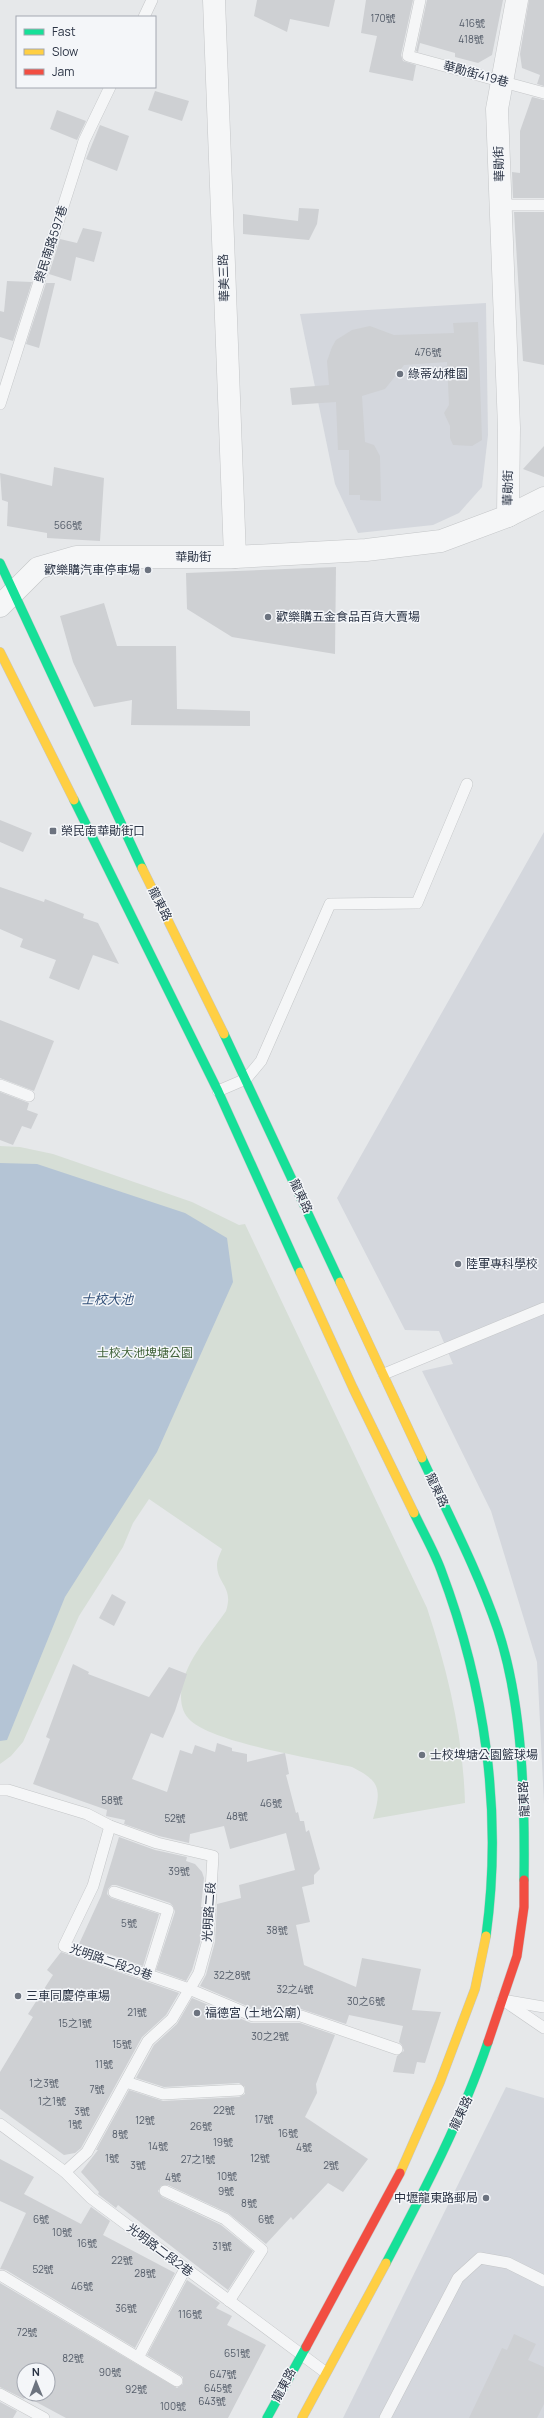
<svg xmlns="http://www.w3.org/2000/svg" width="544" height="2418" font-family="Manrope,'Noto Sans TC',sans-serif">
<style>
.built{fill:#d4d7dd}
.green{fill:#d6ded6}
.water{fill:#b4c4d5}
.building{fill:#ced0d3;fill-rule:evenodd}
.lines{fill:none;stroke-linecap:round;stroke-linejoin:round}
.lane-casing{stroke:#c4c6c8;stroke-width:12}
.street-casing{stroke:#c4c6c8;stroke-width:23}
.fast-casing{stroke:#c4c6c8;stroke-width:10}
.slow-casing{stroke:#c4c6c8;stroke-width:10}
.jam-casing{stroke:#c4c6c8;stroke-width:10}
.lane{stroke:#f5f6f7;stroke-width:11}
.street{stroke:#f5f6f7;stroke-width:22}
.fast{stroke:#16e098;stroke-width:9}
.slow{stroke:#ffcf43;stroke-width:9}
.jam{stroke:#f24e42;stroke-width:9}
.poi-dot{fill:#6c737f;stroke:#f4f6f9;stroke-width:1.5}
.labels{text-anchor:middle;stroke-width:3;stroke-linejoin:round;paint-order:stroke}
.number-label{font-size:10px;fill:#545c69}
.street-label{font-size:12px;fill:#2b3445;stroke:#f4f6f9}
.poi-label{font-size:12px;fill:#2b3445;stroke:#f4f6f9;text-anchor:start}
.park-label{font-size:12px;fill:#3f6138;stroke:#f4f6f9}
.water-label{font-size:13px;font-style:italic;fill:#34527a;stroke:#f4f6f9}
</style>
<rect width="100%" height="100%" fill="#e6e8ea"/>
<g class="built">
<polygon points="486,303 488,435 482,487 459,513 433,525 358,533 335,484 300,314"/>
<polygon points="544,832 544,1804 537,1662 491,1511 422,1371 453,1364 439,1331 405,1330 337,1198"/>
<polygon points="506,2087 544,2098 544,2418 343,2418"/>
</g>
<path class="green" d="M0,1146L20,1147L53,1154L192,1202L239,1225L245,1224L427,1608C448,1672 463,1735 465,1803L373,1819C382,1789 380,1781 352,1767C316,1759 215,1743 191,1721C184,1715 181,1706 181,1697C181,1665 209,1636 226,1611C234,1587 217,1584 217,1565C217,1560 220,1554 222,1549L149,1499L133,1523L123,1547L79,1616L23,1742L11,1756L0,1764Z"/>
<polygon class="water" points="0,1163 37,1164 185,1213 227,1238 233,1282 157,1452 65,1597 7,1740 0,1741"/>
<g class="building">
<polygon points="257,0 335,0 329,27 290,19 287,32 254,16"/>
<polygon points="366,0 413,0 401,55 403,61 416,65 413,81 369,72 377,36 361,33"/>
<polygon points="427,0 503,0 492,55 478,63 455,57 455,53 420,43 418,52 416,51"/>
<polygon points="529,0 544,0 544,86 537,84 540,75 522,68 520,54"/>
<polygon points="155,91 189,101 182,121 148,110"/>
<polygon points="532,97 544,100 544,198 513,198 512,172 520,173 520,131"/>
<polygon points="57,110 86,121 77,140 50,129"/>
<polygon points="100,125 129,136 117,171 86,159"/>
<polygon points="299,208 319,209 317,224 309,240 243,234 243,214 298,221"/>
<polygon points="514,212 544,212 544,365 523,361"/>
<polygon points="83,228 102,232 94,262 76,257 71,281 49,274 60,239 77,243"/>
<polygon points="7,281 32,282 13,341 0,337 0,311 4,312"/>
<polygon points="46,283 55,283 39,348 26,344"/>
<polygon points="478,322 482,440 472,446 453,445 450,438 450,426 444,413 449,405 447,362 404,365 385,389 362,396 365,442 374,445 380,456 381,501 360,500 360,495 349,495 349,450 338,450 336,402 292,405 290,388 329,385 327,361 332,347 336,340 352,330 370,326 394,335 454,333 453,323"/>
<polygon points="544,446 544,477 523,469"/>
<polygon points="54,467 104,478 100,541 47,538 47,533 7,526 8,502 2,500 0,473 52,486"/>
<polygon points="336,567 335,654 232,637 187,609 186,573"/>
<polygon points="104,603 117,646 176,646 177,709 250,711 250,726 131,725 132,700 94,707 73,662 60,616"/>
<polygon points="0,820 32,833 23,852 0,842"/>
<polygon points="0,887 44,902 45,899 84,914 83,918 98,923 119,964 93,955 79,990 49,978 56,960 20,947 23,939 0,929"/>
<polygon points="0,1020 54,1041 34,1091 0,1078"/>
<polygon points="0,1092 29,1103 27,1110 38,1114 31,1129 22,1126 13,1145 0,1140"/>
<polygon points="112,1594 126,1602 114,1626 99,1618"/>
<polygon points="73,1664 89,1672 88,1674 149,1697 169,1667 187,1674 175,1711 163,1738 151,1733 132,1779 167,1792 180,1750 192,1754 195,1745 215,1752 217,1743 232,1748 232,1751 247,1754 247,1762 285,1753 289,1774 286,1775 296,1813 298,1812 300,1821 304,1821 306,1832 309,1830 320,1869 314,1875 314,1884 302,1887 310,1922 296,1925 304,1965 356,1987 362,1958 421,1969 412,2010 441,2012 425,2063 417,2062 414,2074 393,2072 397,2056 404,2051 402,2045 399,2042 403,2026 349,2015 346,2024 301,2009 254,2009 200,1986 206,1975 215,1942 217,1904 241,1898 239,1885 295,1870 286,1833 230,1849 224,1826 190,1834 189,1843 159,1836 124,1824 125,1820 106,1816 107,1810 33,1784 50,1739 46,1737"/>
<polygon points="119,1837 155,1850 187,1857 186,1861 195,1864 202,1872 204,1878 201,1907 203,1907 201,1939 192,1970 186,1981 156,1970 175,1912 173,1906 170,1903 116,1885 112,1885 108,1889 107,1894 111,1898 159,1914 143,1966 74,1942 79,1944 101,1896"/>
<polygon points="61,1952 179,1993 166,2015 142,2037 81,2148 75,2153 64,2155 0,2109 0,2072 33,2017 28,2014 53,1975 47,1970"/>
<polygon points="192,1998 251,2023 300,2023 335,2035 316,2084 317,2093 305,2117 368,2159 343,2192 328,2183 293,2220 291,2217 266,2244 228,2213 168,2185 161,2186 158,2191 162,2197 221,2225 253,2251 228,2290 118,2205 116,2208 98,2194 99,2192 81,2172 98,2150 96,2150 129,2090 163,2101 239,2097 245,2094 245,2087 239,2083 164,2087 136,2078 154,2045 177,2024"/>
<polygon points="0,2159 34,2177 24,2194 81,2224 91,2207 110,2221 103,2235 175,2273 135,2348 6,2270 0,2269 26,2213 0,2201"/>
<path d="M187,2280L220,2303L216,2308L232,2316L227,2325L266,2345L228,2418H66L25,2396L24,2399L0,2387V2283L177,2388L183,2384V2377L147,2355ZM24,2370H48V2394H24Z"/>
<polygon points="514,2334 536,2344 528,2360 544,2367 544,2404 537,2418 469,2418 502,2348 507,2350"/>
<polygon points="0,2402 17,2411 13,2418 0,2418"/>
</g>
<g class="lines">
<g class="lane-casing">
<g id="lane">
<polyline points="420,0 408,56 544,93"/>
<polyline points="144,17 152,0"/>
<polyline points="500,205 544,205"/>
<polyline points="0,404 84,141 110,87"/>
<polyline points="0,1085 29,1096"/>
<polyline points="218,1091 246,1079 261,1061 330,904 417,903 467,784"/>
<polyline points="384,1374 544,1308"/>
<polyline points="0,1790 8,1790 87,1814 110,1826 157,1843 213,1856 208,1940 199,1973 172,2019 148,2041 87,2152 65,2172"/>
<polyline points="110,1826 93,1886 64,1946 189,1989 253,2016 301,2016 397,2049"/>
<polyline points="114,1892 168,1910 148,1974"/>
<polyline points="503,2000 544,2028"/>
<polyline points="508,2001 544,2007"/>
<polyline points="126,2082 163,2094 239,2090"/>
<polyline points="0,2124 65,2172 91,2198 325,2372"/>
<polyline points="165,2191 225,2219 262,2250 229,2301"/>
<polyline points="2,2276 177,2381"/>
<polyline points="139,2356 185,2269"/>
<polyline points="0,2394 44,2418"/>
<polyline points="385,2418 458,2278 480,2258 508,2263 544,2281"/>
</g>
</g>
<g class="street-casing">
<g id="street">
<polyline points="214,0 235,557"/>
<polyline points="508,516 544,498"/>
<polyline points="0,606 38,568 76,557 235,557 366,550 441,541 508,516 509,428 497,109 517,0"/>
</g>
</g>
<g class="fast-casing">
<g id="fast">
<polyline points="0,563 142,868"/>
<polyline points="74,800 218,1091 300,1272"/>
<polyline points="224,1034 340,1282"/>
<path d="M422,1458C448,1514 478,1571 498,1630C523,1705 525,1801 524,1880"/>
<path d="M414,1513C423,1532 434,1551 441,1570C485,1687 503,1812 486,1936"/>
<path d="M386,2263C424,2191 462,2119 488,2042"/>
<polyline points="267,2418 306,2347"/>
</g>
</g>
<g class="slow-casing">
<g id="slow">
<polyline points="0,652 74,800"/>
<polyline points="142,868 224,1034"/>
<polyline points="300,1272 353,1388 414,1513"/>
<polyline points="340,1282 422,1458"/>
<polyline points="400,2173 440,2082 475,1989 486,1936"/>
<polyline points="302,2418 386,2263"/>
</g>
</g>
<g class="jam-casing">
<g id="jam">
<polyline points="488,2042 517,1956 524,1907 524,1880"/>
<polyline points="306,2347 400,2173"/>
</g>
</g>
<use href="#lane" class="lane"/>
<use href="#street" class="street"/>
<use href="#fast" class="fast"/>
<use href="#slow" class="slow"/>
<use href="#jam" class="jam"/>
</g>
<g class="poi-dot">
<circle cx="400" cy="374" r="4"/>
<circle cx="148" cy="570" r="4"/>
<circle cx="268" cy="617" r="4"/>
<rect x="49" y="827" width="8" height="8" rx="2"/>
<circle cx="458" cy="1264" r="4"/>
<circle cx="422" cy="1755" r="4"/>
<circle cx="18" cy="1996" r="4"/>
<circle cx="197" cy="2013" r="4"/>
<circle cx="486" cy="2198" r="4"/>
</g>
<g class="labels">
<g class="number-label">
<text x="383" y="22">170號</text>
<text x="472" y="27">416號</text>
<text x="471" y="43">418號</text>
<text x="428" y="356">476號</text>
<text x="68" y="529">566號</text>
<text x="112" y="1804">58號</text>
<text x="271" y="1807">46號</text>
<text x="237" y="1820">48號</text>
<text x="175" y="1822">52號</text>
<text x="179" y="1875">39號</text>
<text x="129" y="1927">5號</text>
<text x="277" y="1934">38號</text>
<text x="232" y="1979">32之8號</text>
<text x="295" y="1993">32之4號</text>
<text x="366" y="2005">30之6號</text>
<text x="137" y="2016">21號</text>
<text x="75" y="2027">15之1號</text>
<text x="270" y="2040">30之2號</text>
<text x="122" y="2048">15號</text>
<text x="104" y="2068">11號</text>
<text x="44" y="2087">1之3號</text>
<text x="97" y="2093">7號</text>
<text x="52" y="2105">1之1號</text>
<text x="224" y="2114">22號</text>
<text x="82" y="2115">3號</text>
<text x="264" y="2123">17號</text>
<text x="145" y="2124">12號</text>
<text x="75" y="2128">1號</text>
<text x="201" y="2130">26號</text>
<text x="288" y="2137">16號</text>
<text x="120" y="2138">8號</text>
<text x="223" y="2146">19號</text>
<text x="158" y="2150">14號</text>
<text x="304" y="2151">4號</text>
<text x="112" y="2162">1號</text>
<text x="260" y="2162">12號</text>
<text x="198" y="2163">27之1號</text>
<text x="138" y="2169">3號</text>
<text x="331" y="2169">2號</text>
<text x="227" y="2180">10號</text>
<text x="173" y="2181">4號</text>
<text x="226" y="2195">9號</text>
<text x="249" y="2207">8號</text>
<text x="41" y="2223">6號</text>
<text x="266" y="2223">6號</text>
<text x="62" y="2236">10號</text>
<text x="87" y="2247">16號</text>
<text x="222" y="2250">31號</text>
<text x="122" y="2264">22號</text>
<text x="43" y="2273">52號</text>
<text x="145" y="2277">28號</text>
<text x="82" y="2290">46號</text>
<text x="126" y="2312">36號</text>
<text x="190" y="2318">116號</text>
<text x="27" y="2336">72號</text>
<text x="237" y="2357">651號</text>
<text x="73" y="2362">82號</text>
<text x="110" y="2376">90號</text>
<text x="223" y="2378">647號</text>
<text x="218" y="2392">645號</text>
<text x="136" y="2393">92號</text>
<text x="212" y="2405">643號</text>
<text x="173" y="2410">100號</text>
</g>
<g class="street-label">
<text transform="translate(476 74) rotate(15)" y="4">華勛街419巷</text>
<text transform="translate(499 164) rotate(-92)" y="4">華勛街</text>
<text transform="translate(51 244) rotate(-72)" y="4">榮民南路597巷</text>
<text transform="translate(224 278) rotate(-92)" y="4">華美三路</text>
<text transform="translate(508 488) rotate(-89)" y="4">華勛街</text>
<text x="193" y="561">華勛街</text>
<text transform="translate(160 904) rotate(63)" y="4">龍東路</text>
<text transform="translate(301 1196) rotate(65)" y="4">龍東路</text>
<text transform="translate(437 1490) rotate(65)" y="4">龍東路</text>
<text transform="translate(524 1799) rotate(-93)" y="4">龍東路</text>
<text transform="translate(209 1912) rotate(-86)" y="4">光明路二段</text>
<text transform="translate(111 1962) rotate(19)" y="4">光明路二段29巷</text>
<text transform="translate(461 2113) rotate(-65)" y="4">龍東路</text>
<text transform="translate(160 2250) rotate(37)" y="4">光明路二段2巷</text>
<text transform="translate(284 2385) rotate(-62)" y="4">龍東路</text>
</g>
<g class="poi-label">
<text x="408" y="378">綠蒂幼稚園</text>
<text x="140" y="574" text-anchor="end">歡樂購汽車停車場</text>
<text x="276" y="621">歡樂購五金食品百貨大賣場</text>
<text x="61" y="835">榮民南華勛街口</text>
<text x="466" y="1268">陸軍專科學校</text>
<text x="430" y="1759">士校埤塘公園籃球場</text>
<text x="26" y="2000">三車同慶停車場</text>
<text x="205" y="2017">福德宮 (土地公廟)</text>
<text x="478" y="2202" text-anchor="end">中壢龍東路郵局</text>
</g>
<g class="park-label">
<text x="145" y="1357">士校大池埤塘公園</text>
</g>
<g class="water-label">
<text x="107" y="1304">士校大池</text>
</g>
</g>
<rect x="16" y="16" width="140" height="72" fill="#f4f6f9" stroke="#a4a8b1"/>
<rect x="24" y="29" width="20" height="6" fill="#16e098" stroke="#a4a8b1"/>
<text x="52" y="36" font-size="12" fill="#2b3445">Fast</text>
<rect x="24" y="49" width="20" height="6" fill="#ffcf43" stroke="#a4a8b1"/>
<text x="52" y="56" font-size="12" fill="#2b3445">Slow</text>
<rect x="24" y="69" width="20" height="6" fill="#f24e42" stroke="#a4a8b1"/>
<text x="52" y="76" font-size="12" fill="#2b3445">Jam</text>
<g transform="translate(36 2382) rotate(359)"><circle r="19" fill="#f4f6f9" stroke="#a4a8b1"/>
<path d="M0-3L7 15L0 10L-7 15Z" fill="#6c737f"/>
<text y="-6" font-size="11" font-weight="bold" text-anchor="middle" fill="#2b3445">N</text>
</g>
</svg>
